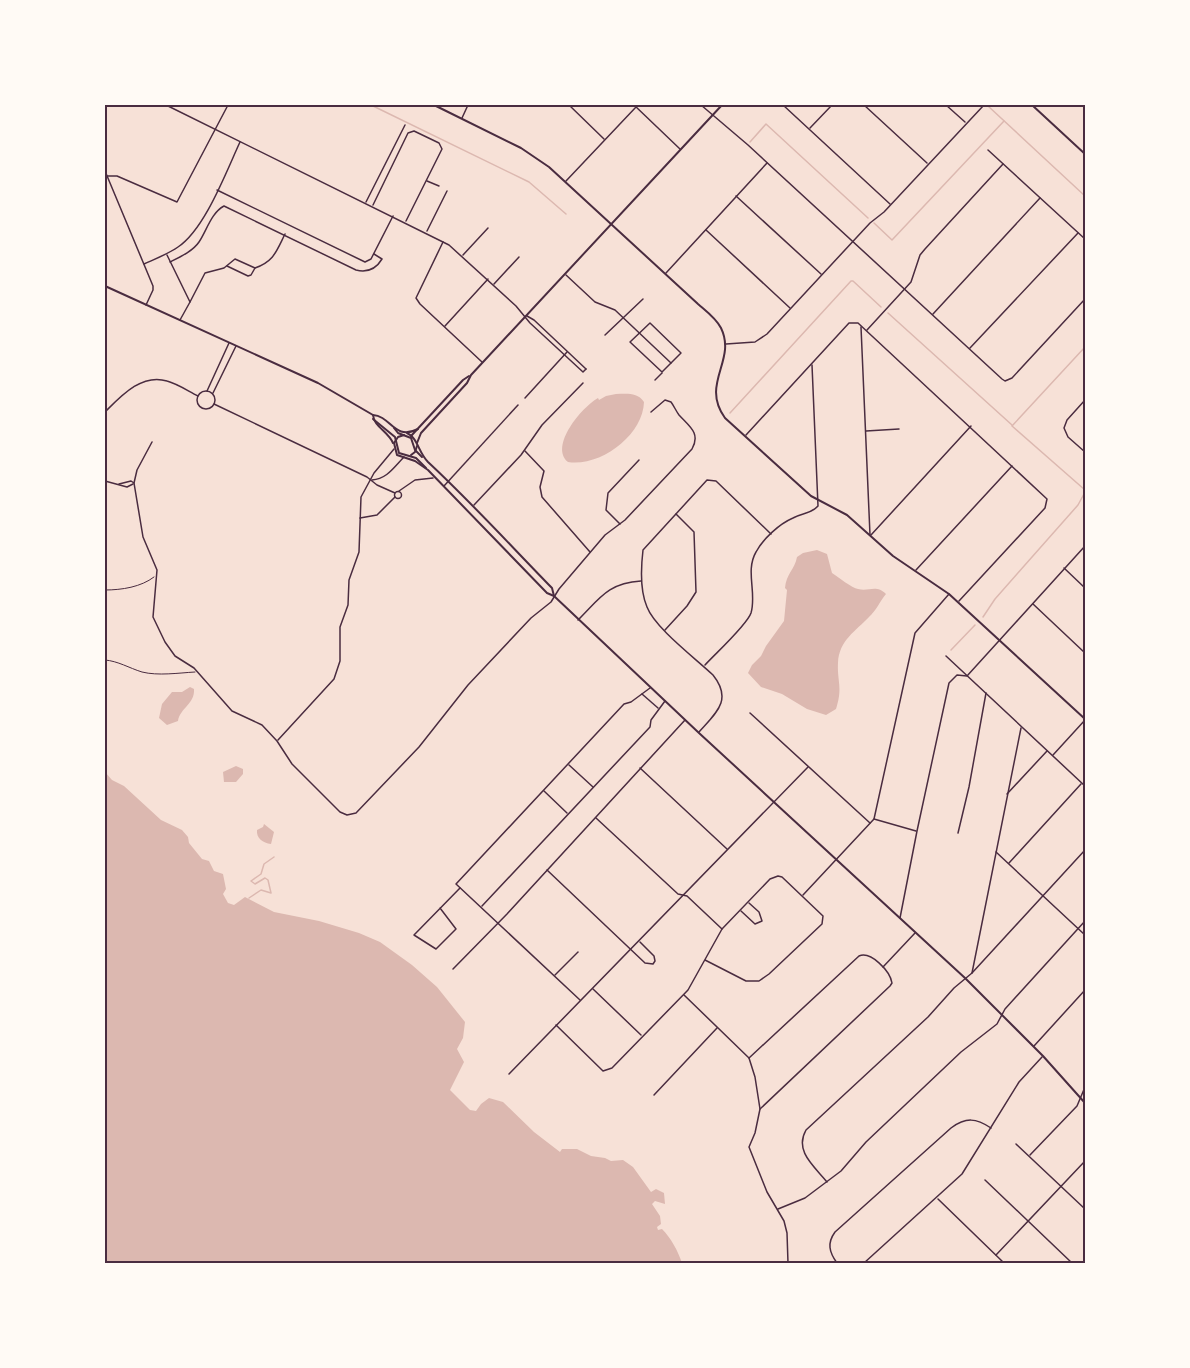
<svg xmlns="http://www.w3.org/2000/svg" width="1190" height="1368" font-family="Lato,sans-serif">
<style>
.water{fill:#dcb8b0}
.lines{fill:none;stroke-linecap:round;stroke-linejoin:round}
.stream{stroke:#dcb8b0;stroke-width:1.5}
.service{stroke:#4a2c40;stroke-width:1}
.minor{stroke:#4a2c40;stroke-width:1.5}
.secondary{stroke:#4a2c40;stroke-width:2}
.primary{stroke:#4a2c40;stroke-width:2}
.neatline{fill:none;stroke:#4a2c40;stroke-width:2}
</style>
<rect width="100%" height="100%" fill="#f7e1d7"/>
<g class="water">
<path d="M616,394C627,394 637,392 644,402C643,435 601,467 568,462C549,446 582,407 598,398L599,400L606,396Z"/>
<path d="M817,550L827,554L832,573C838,577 852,588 858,589C869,592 876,584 886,594C880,601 876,611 869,617C856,631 839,640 838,663C837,682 843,687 836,709L826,715L807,709L782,694L761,687L748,673L752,665L761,656L766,646L784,621L787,590L785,588C786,574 795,569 797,557L803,553Z"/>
<path d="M190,687L194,689C195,704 180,708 178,721L167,725L159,718L162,704L172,692H182Z"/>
<polygon points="236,766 243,769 243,774 236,782 224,782 223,772"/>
<path d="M105,772L112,780L124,786L161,820L182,830L188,837L189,843L202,859L209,861L214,871L223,874L226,889L223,894L228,903L234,905L245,897L274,912L319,921L359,933L380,942L412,965L437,987L465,1022L463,1038L457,1049L464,1062L450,1090L470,1110L476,1111L481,1104L489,1098L503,1102L534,1132L560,1152L562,1149H577L591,1156L605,1158L611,1161L623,1160L633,1167L651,1192L656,1189L664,1193L665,1204L655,1201L652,1204L660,1216L661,1224L657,1227L658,1230L662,1229C671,1238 678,1251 682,1263H105Z"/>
<path d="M264,824L274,832L271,844C263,843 256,838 257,830L263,827Z"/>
</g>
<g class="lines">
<g class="stream">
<polyline points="371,105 529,182 566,214"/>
<polyline points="988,106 1085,196"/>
<polyline points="750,142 766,124 868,218"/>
<polyline points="874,223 892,240 1004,121"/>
<polyline points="888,313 1012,425"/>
<polyline points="1085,347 1012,426 1085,490"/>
<polyline points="730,413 851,281 853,281 881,307"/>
<polyline points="983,617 995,599 1078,505 1085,492"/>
<polyline points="951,650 975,625"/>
<polyline points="249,898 261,890 271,893 268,880 265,878 255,884 251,881 261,874 264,864 274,857"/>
</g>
<g class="service">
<path d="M105,590C122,590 141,587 154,577"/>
<path d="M105,660C118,661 129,668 142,672C158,676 178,673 195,672"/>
</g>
<g class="minor">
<polyline points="166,105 449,245 516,306 530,323 583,372 586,369"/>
<polyline points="569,105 604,139"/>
<polyline points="634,105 680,149"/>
<polyline points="701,105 748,145 1002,379 1005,381 1012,378 1085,299"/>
<polyline points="783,105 890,204"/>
<polyline points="864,105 927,163"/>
<polyline points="946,105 965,122"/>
<polyline points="105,110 107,105"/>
<polyline points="462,118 468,105"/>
<polyline points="810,128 832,105"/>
<polyline points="988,150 1085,239"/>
<polyline points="105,171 153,286 153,290 146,305"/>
<polyline points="107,176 117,176 177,202 228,105"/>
<polyline points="427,181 439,186"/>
<polyline points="566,181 636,107"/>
<polyline points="217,190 365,262 371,259 393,216"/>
<polyline points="736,196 821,274"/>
<polyline points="366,202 405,125"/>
<polyline points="373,205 408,133 414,131 439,143 442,149 406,221"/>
<polyline points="706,230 790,308"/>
<polyline points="427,231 447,191"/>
<polyline points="443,242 416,298 420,304 482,362"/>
<polyline points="167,255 190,302 180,320"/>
<polyline points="463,255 488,228"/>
<path d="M170,262C180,257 193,251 199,242C207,230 211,213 224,206L356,270C368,273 376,269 382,259L374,254"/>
<path d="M144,264C155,259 168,254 178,247C205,229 226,172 240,142"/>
<polyline points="227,266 248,276 251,275 255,268"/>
<polyline points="666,273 767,163"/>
<polyline points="566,275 595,302 615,310 671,363"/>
<polyline points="494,284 519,257"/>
<path d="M190,302L205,273L224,268L235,259L255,268C274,261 276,252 285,234"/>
<polyline points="933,314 1040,198"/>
<polyline points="527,316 534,320 586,369"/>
<polygon points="650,323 681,353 662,372 630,342"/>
<polyline points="445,326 488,279"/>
<polyline points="861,327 870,535"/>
<polyline points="867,330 911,282 920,255 925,249 1003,164"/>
<polyline points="605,335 643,299"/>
<polyline points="726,344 755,342 767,334 870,223 884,212 984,105"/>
<polyline points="970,348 1078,233"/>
<polyline points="655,380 662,373"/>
<polyline points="207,391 229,343"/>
<circle cx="206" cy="400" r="9"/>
<polyline points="213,393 236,346"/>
<polyline points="525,398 567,352"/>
<polyline points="1085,400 1067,420 1064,428 1068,437 1085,452"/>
<polyline points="214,404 367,477 377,485 395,493"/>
<path d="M105,412C121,396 142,373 167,381C178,384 188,391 198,396"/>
<polyline points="866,431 899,429"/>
<polyline points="746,435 849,323 858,323 1047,499 1045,508 959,601"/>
<path d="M152,442L137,470L134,483L143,537L157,570L153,617L165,642L175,656L194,668L232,711L262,725L277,741L292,764L340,812L347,815L356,813L419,747L468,685L531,618L551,602L559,589L605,535L625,520L692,449C701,433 689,426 679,415C676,411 674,406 671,402L665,400L651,412"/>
<polyline points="525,451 544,471 540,487 542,497 590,552"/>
<path d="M372,480C387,479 394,467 404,457"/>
<polyline points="105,481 127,487 133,484"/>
<polyline points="119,484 131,481 134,483"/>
<polyline points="444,486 518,405"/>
<polyline points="399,491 415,480 433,478"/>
<circle cx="398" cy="495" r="3.5"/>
<polyline points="474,505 521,455 542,425 583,383"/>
<polyline points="360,518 377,515 395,497"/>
<polyline points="620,524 606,510 608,493 639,460"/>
<polyline points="871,535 971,426"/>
<polyline points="1064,568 1085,588"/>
<polyline points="916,570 1012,466"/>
<polyline points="1033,604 1085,653"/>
<path d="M578,620C600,598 608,583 641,581"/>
<polyline points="665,630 687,606 696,592 694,532 676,514"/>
<polyline points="946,656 1085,786"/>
<path d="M705,665C715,654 747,625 751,613C757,593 745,571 756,552C763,539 779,524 793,518C802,513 811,514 818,506L812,365"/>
<polyline points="642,694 658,708"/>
<polyline points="750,713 870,823"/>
<path d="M699,732C716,713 733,700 713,675C695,658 655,628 647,607C640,591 641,567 643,550L707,480L716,481L771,534"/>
<polyline points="278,740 334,679 340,661 340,627 348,605 349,580 359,552 361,497 374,473 394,449"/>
<polyline points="1053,755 1085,720"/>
<polyline points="569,765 593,787"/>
<polyline points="640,768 727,849"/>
<polyline points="544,791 567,813"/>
<polyline points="1007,794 1047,751"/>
<polyline points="596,818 678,894 687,896 722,929"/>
<polyline points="874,819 916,831"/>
<polyline points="958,833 969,787 986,693"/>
<polyline points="996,852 1085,935"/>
<polyline points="1009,863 1081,784"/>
<polyline points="547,870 645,963 653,964 655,961 654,956 640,942"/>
<polyline points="803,895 874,819 915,633 949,594"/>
<polyline points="482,906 650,727 651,720 665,701"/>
<polyline points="440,908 456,929 436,949 414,935 460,888"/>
<polyline points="741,911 755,924 762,921 759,912 749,903"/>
<polyline points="900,918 917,831 949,683 957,675 967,676 1085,546"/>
<polyline points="883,967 915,933"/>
<polyline points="453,969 507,914 685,720"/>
<polyline points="972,973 1085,850"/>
<polyline points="555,975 578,952"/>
<polyline points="593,989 641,1035"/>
<polyline points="684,995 749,1058 755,1077 760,1109 755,1133 749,1147 767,1192 784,1221 787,1233 788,1263"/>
<polyline points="580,1000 456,884 624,704 631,702 650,688"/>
<polyline points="556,1025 603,1071 612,1068 688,990 722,929 770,879 778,876 782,877 823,916 822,924 769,974 759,981 746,981 705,960"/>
<polyline points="1034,1046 1085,990"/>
<path d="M749,1058L859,956C871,951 890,971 892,983L890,986L760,1109"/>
<polyline points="509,1074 808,767"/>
<polyline points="654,1095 717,1028"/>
<polyline points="1016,1144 1085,1209"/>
<polyline points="1030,1155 1077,1106 1085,1087"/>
<polyline points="985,1180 1072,1263"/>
<path d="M827,1182C814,1166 794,1151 806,1130L928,1017L954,988L972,973L1021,728"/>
<polyline points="938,1199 1004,1263"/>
<polyline points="778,1209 805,1198 841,1171 866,1142 961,1052 997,1024 1005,1009 1085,921"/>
<polyline points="996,1255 1085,1161"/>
<path d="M837,1263C829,1252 827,1243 835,1232L951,1128C966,1117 976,1118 991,1128"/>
<polyline points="864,1263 962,1174 1019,1082 1042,1057"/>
<polyline points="1083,1263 1085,1261"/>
</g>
<g class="secondary">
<path d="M434,105L521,148L549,167L698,304C706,311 716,318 721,328C737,361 700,383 725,418L811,496L847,515L893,556L949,594L1085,719"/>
<polyline points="1032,105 1085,154"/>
<path d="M105,286L318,383L373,415C391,416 394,441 418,429"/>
<path d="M373,415C374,427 388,431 393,443"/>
<polyline points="373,419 395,437 399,453 416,458 426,468"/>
<polyline points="411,436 463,380 469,376"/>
<polyline points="417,443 421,433 467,383 471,375 722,105"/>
<polyline points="411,455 415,452 417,446"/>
</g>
<g class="primary">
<polyline points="394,428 398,433 411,438 415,450 422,457"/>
<path d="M407,433C418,438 418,452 428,462C471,502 511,546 552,588L554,596"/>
<polyline points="404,435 398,437 394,443 397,455 415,461 428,470 547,593 554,596 699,733 965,978 1043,1056 1085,1103"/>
</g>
</g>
<rect width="1190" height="1368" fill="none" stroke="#fffaf5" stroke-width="213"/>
<rect x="106" y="106" width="978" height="1156" class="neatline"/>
</svg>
